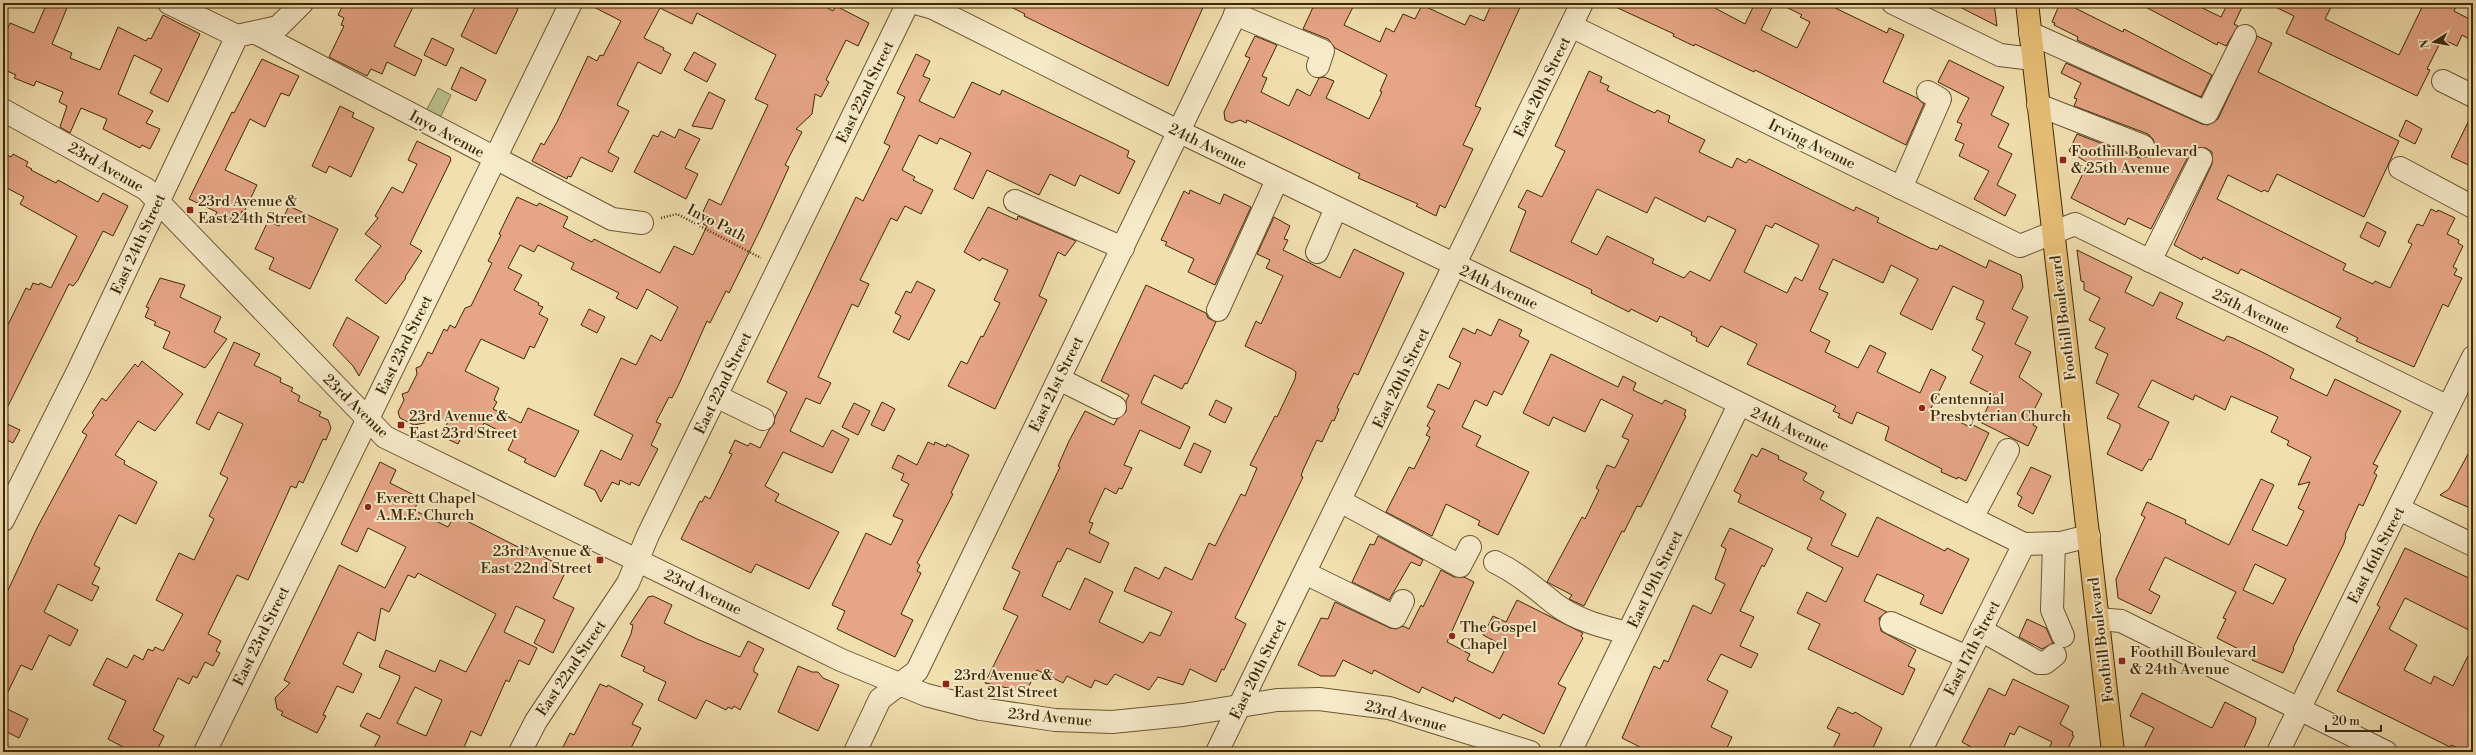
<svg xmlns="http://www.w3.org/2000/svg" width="2476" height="755" font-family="'Libre Bodoni',serif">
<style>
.green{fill:#bac28b;stroke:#7c754a}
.building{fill:#e6a585;stroke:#3d2808;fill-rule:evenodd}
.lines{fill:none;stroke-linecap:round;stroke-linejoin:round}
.minor-casing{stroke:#6a5632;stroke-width:24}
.major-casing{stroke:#3d2808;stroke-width:24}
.path{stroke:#3d2808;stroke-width:2.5;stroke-dasharray:1 2;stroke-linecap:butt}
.minor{stroke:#f7eaca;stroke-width:22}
.major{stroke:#e9c077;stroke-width:22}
.poi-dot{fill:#8f2418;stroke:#f7eaca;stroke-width:1.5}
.labels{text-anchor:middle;stroke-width:4;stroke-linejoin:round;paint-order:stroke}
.street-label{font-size:15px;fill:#3d2808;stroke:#f7eaca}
.poi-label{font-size:15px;fill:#3d2808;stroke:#f7eaca;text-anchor:start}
</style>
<rect width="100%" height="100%" fill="#f2dfae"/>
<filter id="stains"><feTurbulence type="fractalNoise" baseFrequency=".005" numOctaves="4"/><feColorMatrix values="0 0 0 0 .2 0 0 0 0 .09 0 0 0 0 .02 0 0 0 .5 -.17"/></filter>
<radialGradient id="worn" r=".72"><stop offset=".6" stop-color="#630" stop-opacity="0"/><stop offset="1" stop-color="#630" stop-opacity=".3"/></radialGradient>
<polygon class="green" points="438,88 451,95 440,118 426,111"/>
<g class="building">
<polygon points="47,3 69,3 52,44 72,53 70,58 100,70 118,27 146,41 148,38 151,39 163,15 200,34 168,102 150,93 162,69 134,55 118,94 153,111 146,123 160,129 150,149 142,145 140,148 103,129 107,119 81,108 70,133 60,127 67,106 59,102 63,92 36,81 34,86 14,78 16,75 3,69 3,39 10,23 34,33"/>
<polygon points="344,3 415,3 394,46 422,60 415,76 387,62 382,74 371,69 367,76 329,57 344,26 341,25 344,18 338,15"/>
<polygon points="477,3 508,3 518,9 496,54 461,36"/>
<polygon points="586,3 818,3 833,11 836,6 869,23 858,46 846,40 826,80 829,82 821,97 815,94 812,114 796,129 802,132 785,165 789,167 762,226 729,293 726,291 710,323 707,321 679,384 672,398 669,397 656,422 661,424 651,445 658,449 639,486 631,482 630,485 620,480 619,485 612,482 601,502 595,490 584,485 601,450 621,460 633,435 594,415 621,358 636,365 651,335 661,341 678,307 647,289 637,309 616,298 619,293 571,269 574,263 538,245 534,252 520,245 508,268 522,275 514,290 539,303 538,305 543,307 539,314 548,319 534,348 530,346 524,359 481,339 465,371 499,388 494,400 497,402 493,409 521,423 528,408 579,431 555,477 524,462 526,459 508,450 513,440 511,437 484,423 481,430 477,428 474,435 465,430 458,444 441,436 450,418 414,425 400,418 398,412 404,400 402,394 408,392 417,374 416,368 421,366 428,352 432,354 444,329 447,331 450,325 455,328 465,308 471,306 492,263 488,261 501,235 499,234 517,197 537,206 539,203 568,217 563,227 592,242 594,239 660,273 674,246 693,255 707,226 703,224 705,220 700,218 709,199 721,205 768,105 755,99 776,55 697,13 692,24 660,8 644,38 664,48 663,50 671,54 661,74 638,62 617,105 629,111 608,152 619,158 612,172 581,157 571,177 568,176 567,179 532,161 541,143 544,145 557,122 588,56 597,61 600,55 603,56 621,21"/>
<polygon points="1003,3 1205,3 1168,86 1024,16 1025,14"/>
<polygon points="1315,3 1355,3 1344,25 1380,42 1386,28 1394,32 1403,14 1415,19 1422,5 1465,25 1470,15 1484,21 1492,3 1522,3 1475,106 1481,108 1463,145 1473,149 1445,208 1440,205 1436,216 1416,206 1418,204 1358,178 1360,174 1247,120 1246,123 1240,120 1232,123 1225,120 1224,112 1250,58 1245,56 1255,36 1277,45 1262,76 1267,78 1261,92 1289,106 1297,89 1310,96 1319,78 1324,77 1334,81 1326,98 1369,119 1382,92 1380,91 1387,75 1335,48 1328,39 1303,29"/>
<polygon points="1607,3 1715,3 1713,7 1745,24 1755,3 1774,3 1761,30 1797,48 1810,22 1800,17 1802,15 1778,3 1825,3 1887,33 1889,28 1904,35 1883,82 1917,98 1924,104 1906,145 1755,70 1754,72 1695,44 1694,46 1673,36 1674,34"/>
<polygon points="1952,3 1994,3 1997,26"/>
<polygon points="2060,3 2076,3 2073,7 2123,32 2124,29 2212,75 2201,97 2077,40 2078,37 2054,25 2055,23 2052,22"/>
<polygon points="2138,3 2192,3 2221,17 2228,3 2244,3 2234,24 2238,26 2226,46 2218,42 2217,45"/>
<polygon points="2267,3 2333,3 2325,19 2399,55 2424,3 2458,3 2454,11 2473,21 2473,41 2462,35 2457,46 2442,39 2427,69 2430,70 2417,96 2286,33 2294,16"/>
<polygon points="2257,36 2272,43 2258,72 2399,141 2364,217 2277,174 2268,192 2264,190 2262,192 2228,175 2217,199 2346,264 2343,270 2373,284 2375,281 2390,288 2412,244 2408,242 2417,224 2423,226 2431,209 2437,212 2438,210 2455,218 2447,234 2459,240 2458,243 2463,246 2453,267 2457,269 2454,275 2462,278 2448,307 2443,304 2414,367 2356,341 2358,338 2336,327 2341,318 2241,269 2238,274 2203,257 2202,260 2174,245 2212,164 2212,152 2206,148 2194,148 2190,153 2151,229 2128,218 2125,225 2071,198 2088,163 2069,151 2077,134 2139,158 2150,156 2155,145 2153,139 2148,134 2074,106 2077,99 2074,98 2081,83 2061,73 2066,63 2202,124 2208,125 2218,119"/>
<polygon points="432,38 454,49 446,66 424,55"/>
<polygon points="694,52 716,64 707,82 684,70"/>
<polygon points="916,54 930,61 923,76 930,79 919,101 954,118 972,82 1000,95 1002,90 1115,144 1129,151 1127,157 1135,161 1119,194 1080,175 1075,186 1050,174 1039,195 987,170 973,199 954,189 971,153 940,138 937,144 919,135 902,170 915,177 913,180 933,190 921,214 905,206 897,221 891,218 860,280 869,284 858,307 852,304 818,377 831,383 820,404 806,398 790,431 823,447 832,430 849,439 832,473 783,452 765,486 779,494 775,501 839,532 809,589 756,564 751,573 681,539 700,501 702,502 705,496 710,499 732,454 729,453 735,440 748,446 750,443 760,448 769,430 774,424 775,417 787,392 767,382 856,197 863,201 890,146 884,143 905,97 897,93"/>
<polygon points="262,59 299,76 289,96 281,93 265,127 250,119 225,170 257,185 244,212 242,211 238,220 232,217 229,223 215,216 217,212 189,199 232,112 234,113"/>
<polygon points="1949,60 2004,87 1991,115 2009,124 1998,147 2012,154 1997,185 2016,195 2005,216 1974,199 1989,171 1959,156 1964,144 1955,140 1962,124 1957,122 1969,98 1938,82"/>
<polygon points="461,67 486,80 476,101 451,89"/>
<path d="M1589,71L1602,77L1600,82L1609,86L1607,90L1646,109L1655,113L1657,110L1670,116L1668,122L1705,140L1699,152L1732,168L1737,158L1746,163L1749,159L1854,211L1856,207L1879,218L1877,222L1932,249L1933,248L1937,250L1940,245L1986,268L1989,260L2021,275L2023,287L2012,309L2028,317L2015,344L2031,352L2019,377L2042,394L2031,416L2035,421L2033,425L2037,427L2028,446L1980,422L1994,395L1970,383L1983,356L1972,350L1985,323L1976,319L1984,301L1953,286L1932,330L1900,314L1918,279L1891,265L1883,283L1833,259L1819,289L1828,293L1810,331L1830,341L1825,352L1858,368L1870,345L1886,353L1877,372L1920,393L1931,369L1946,377L1931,408L1970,427L1971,424L1989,433L1966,481L1958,477L1957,479L1941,472L1942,469L1885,440L1889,427L1857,412L1852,424L1838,417L1840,414L1833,411L1836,406L1747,364L1757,344L1721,326L1708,347L1696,341L1697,338L1691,335L1692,332L1660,316L1657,322L1631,309L1629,312L1591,293L1592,290L1510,251L1526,211L1518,207L1527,190L1542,197L1565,151L1555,146ZM1597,189L1647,213L1655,197L1705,222L1708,216L1736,230L1710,281L1690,271L1684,278L1652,263L1654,259L1607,236L1597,255L1571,242ZM1775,223L1819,245L1802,281L1795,277L1787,293L1744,272L1766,225L1772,228Z"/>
<polygon points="709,92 725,100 712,129 692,126"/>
<polygon points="340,106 354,113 352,117 374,128 351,177 329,166 326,173 312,166"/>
<polygon points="2473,112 2473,167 2451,157"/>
<polygon points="2406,120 2422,129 2415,144 2399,136"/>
<polygon points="679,129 700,139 685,168 698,174 686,199 634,172 653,135 658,137 661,131 675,138"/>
<polygon points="417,141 450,157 451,160 410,244 422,251 405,277 406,278 386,304 355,280 381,246 365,234 378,218 375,216 392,187 403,193 417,164 408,160"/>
<polygon points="3,153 11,157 13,154 28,162 26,166 32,169 31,170 56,183 58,180 98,202 103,193 128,206 113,236 103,231 78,280 73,286 69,284 3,416 3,335 26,288 30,290 33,283 39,285 40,283 51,288 77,236 20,204 24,197 3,186"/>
<polygon points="1190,190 1220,204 1224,194 1251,207 1215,285 1188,272 1194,259 1165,245 1167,242 1161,240 1184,191 1189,194"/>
<polygon points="289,206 338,229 310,289 269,269 274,258 255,249 268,221 279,226"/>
<polygon points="988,207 1017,220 1018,216 1076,241 1065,256 1058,252 1039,296 1047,300 995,409 948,386 961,361 967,364 981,336 983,337 1000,303 994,300 1008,270 982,258 980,261 964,252"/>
<polygon points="1274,217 1290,226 1284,239 1288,240 1283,250 1340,278 1354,249 1404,273 1358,375 1354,373 1337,408 1339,409 1334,421 1332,420 1322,442 1317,440 1303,470 1301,476 1303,477 1235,618 1246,624 1224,670 1222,669 1216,682 1190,669 1183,685 1158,677 1149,690 1115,674 1107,685 1095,680 1091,688 1067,676 1063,683 1037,670 1026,692 985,683 1018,616 1003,609 1020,572 1012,568 1060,467 1058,466 1069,441 1085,411 1114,425 1117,419 1126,412 1126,401 1129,395 1101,381 1146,285 1206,313 1208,318 1216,322 1187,384 1185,383 1182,389 1154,375 1141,403 1190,427 1180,449 1140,430 1124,465 1132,468 1122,489 1119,488 1116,494 1105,488 1089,522 1093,523 1089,533 1109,543 1100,563 1067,548 1060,562 1058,561 1042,596 1070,610 1085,578 1113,592 1099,622 1143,643 1150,632 1160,636 1172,612 1124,591 1135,567 1159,579 1165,567 1192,580 1209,543 1215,546 1241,494 1245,496 1257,468 1250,465 1275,416 1277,417 1295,379 1296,372 1292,369 1245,346 1256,321 1261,324 1283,276 1266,268 1270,260 1257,254"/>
<polygon points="2367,222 2386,232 2379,247 2360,237"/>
<path d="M2077,250L2132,277L2125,292L2153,306L2160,292L2183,303L2176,318L2224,341L2227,336L2233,338L2266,354L2294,369L2290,378L2327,396L2335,379L2401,411L2373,464L2378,466L2374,473L2377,475L2363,506L2359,504L2345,535L2346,536L2344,543L2293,648L2294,649L2283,673L2252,660L2254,657L2217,638L2226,619L2223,618L2236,592L2165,557L2149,590L2160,596L2151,614L2118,598L2116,579L2145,517L2141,515L2147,502L2186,520L2185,523L2229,545L2261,479L2274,485L2252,530L2287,546L2304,511L2298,508L2310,482L2298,485L2311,457L2287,445L2289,441L2271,432L2278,417L2231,396L2225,410L2195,395L2193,400L2152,380L2138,407L2169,422L2151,460L2149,459L2142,471L2107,454L2120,427V424L2107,418L2119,394L2096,383L2108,354L2095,348L2105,328L2089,320L2100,298L2084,290V282L2081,281ZM2255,564L2286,579L2273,604L2243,590Z"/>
<polygon points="160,278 185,285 180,297 221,317 214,332 227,339 205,368 163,348 170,332 154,325 156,322 145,317 149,308 146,307"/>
<polygon points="917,281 935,290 909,340 893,332 901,316 895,313 906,291 911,293"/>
<polygon points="589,309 605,317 597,333 581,325"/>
<polygon points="347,317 379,337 359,376 353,366 333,345"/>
<polygon points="1499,319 1522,330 1519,336 1529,341 1502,395 1494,391 1487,406 1475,400 1462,427 1481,436 1476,446 1529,472 1498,535 1478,525 1480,521 1446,504 1432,536 1386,512 1409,467 1414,469 1430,437 1426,435 1430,428 1427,426 1435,411 1427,407 1438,384 1449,389 1461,363 1449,357 1463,328 1475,334 1477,329 1491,336"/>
<polygon points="234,342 260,354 254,365 281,378 280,382 293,388 291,391 300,396 298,401 321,412 319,416 328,420 331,428 326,440 323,439 303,483 299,481 296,488 291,486 248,580 237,575 223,603 208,634 221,641 216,651 220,653 213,666 205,662 197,678 193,676 189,684 178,678 153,730 164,736 156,752 120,752 123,747 108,739 126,701 93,685 107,658 127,668 134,655 143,660 148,649 153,651 155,647 163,651 183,614 156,600 179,553 194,560 214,519 209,516 228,478 220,474 243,424 218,412 209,430 196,423"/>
<polygon points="1551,354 1618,387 1623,376 1636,383 1633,390 1662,404 1665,400 1686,410 1684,415 1686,416 1641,507 1637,506 1624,532 1622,531 1584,606 1569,599 1572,595 1547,582 1582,517 1585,519 1599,490 1596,488 1607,465 1615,468 1629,440 1622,437 1633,415 1601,399 1585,432 1553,417 1549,426 1523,413"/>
<polygon points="142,361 183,394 155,431 138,421 115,455 125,461 124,464 157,482 136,524 119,515 94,565 100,568 92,584 99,587 92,601 58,584 44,612 78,630 70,646 49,635 32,670 21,665 3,702 3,601 37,528 87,435 82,432 94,415 92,413 102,398 106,401 135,364 138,367"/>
<polygon points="1216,400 1232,408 1225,423 1209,415"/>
<polygon points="882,402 895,409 884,431 871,425"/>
<polygon points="854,403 870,411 858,435 842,427"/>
<polygon points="3,422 20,430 13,443 3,438"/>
<polygon points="928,442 934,445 935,442 946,447 947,444 969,455 951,493 953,494 917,563 920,565 917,571 921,573 901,614 913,620 895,657 837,629 845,611 832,605 866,533 891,545 903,520 893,516 909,484 901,480 904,474 892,468 898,455 917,465"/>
<polygon points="1194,443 1211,451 1201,473 1184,465"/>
<polygon points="2473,445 2473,500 2470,508 2440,495 2449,489"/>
<polygon points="1762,448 1779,456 1778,459 1807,473 1803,480 1824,492 1820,499 1846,514 1831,545 1858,557 1877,517 1945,551 1947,548 1969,559 1942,614 1920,604 1924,595 1877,574 1864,601 1887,612 1879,618 1881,631 1916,650 1908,666 1915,669 1903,695 1808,649 1820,624 1797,613 1807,592 1826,602 1843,568 1807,549 1812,538 1738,502 1741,495 1734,491 1752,454 1757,457"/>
<path d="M380,462L396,470L390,483L420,498L414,510L448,527L455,515L520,548L524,550L525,547L567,569L553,598L574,608L553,653L534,643L545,620L516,606L504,632L537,648L529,665L519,660L509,682L506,680L481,736L471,731L462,752H372L380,736L360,726L367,713L380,719L399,680L400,676L379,667L386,650L435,672L440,660L466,672L496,614L418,573L415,578L408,575L389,612L381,608L375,641L358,632L343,664L362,674L353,693L337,686L323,715L326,716L317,733L281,715L283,712L277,709L275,698L290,683L284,680L339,565L385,588L406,547L368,528L357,552L341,544ZM415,687L442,700L426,736L397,723Z"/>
<polygon points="2031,467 2051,476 2033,514 2018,506 2022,497 2017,494"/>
<polygon points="1730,528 1773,549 1764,567 1762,565 1740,611 1754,617 1740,646 1758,654 1751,668 1721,654 1707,680 1728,691 1711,727 1732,737 1725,752 1650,752 1622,738 1654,666 1660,669 1664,660 1668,662 1693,605 1711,614 1725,584 1715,579 1726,549 1721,546"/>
<polygon points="1378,536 1423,560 1420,566 1411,562 1389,600 1352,582 1370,544 1374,545"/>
<polygon points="2405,548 2473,580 2473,632 2405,598 2389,629 2417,645 2404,670 2431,684 2434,676 2453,686 2473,646 2473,752 2466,752 2451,745 2450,747 2337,691 2380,607 2377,605"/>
<polygon points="1441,570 1454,577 1464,577 1474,582 1447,642 1470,654 1467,660 1493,673 1506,647 1483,635 1493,616 1506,622 1517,600 1583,633 1581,636 1583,638 1558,684 1566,688 1544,734 1503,714 1500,719 1455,697 1453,702 1422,687 1419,693 1374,670 1372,674 1343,660 1335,676 1321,676 1298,665 1321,618 1328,619 1335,602 1390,628 1396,629 1403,626 1409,629 1421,605 1423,607"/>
<polygon points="653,596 672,605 664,623 697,639 740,657 748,641 764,649 754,668 754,672 758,674 740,710 734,706 732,709 728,707 726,710 706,700 696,719 658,700 666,682 643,671 645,667 621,656 631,634 633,625 630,624 648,597"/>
<polygon points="2027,619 2046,628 2053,643 2042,649 2019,637"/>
<polygon points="798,666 812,672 818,672 823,678 839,685 818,731 778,712"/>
<polygon points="2013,679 2069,706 2060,724 2073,732 2072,735 2074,736 2066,752 2047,752 2052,742 2019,726 2014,735 2010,733 2002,752 1968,752 1971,747 1962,742 1989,688 2005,696"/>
<polygon points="600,684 607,687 608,685 643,704 632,724 641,728 629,752 573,752 563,747 570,733 574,735"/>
<polygon points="2142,693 2212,728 2225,702 2256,718 2255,724 2242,752 2142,752 2154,728 2130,716"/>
<polygon points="3,707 28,719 19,738 3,730"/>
<polygon points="1838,707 1853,714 1855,712 1882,728 1871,752 1831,752 1840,734 1827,728"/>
</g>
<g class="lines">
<g class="minor-casing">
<g id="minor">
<polyline points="169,3 237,36"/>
<polyline points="915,3 933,8 1180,132 1605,337 2024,544 2061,543 2089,536"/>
<polyline points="1893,3 2000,55 2033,59"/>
<polyline points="1235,14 1323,51 1318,66"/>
<polyline points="1571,26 2020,246 2075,224 2448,407"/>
<polyline points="256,33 612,219 642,223"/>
<polyline points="2030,33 2207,113 2245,36"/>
<polyline points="2443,81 2473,96"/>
<polyline points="2038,105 2143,146"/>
<polyline points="3,110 146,189 385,437 841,660 926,695 981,709 1055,720 1112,722 1183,715 1277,700 1319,699 1389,708 1530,752"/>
<polyline points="2400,168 2473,207"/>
<polyline points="1901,188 1940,99 1928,92"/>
<polyline points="1015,201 1123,248"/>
<polyline points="1317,252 1336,208"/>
<polyline points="2150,261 2201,159"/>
<polyline points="1218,310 1277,180"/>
<polyline points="1059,379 1115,407"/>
<polyline points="716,396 763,419"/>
<polyline points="1340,501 1460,566 1470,547"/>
<polyline points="2399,509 2473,545"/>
<polyline points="1972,518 2008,450"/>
<polyline points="3,520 78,371 237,36 278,27 302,3"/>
<polyline points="2054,543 2052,610 2063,636"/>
<path d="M1495,562C1518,573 1535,588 1555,604C1576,620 1603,627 1628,633"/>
<polyline points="1305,573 1395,617 1403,601"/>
<polyline points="2099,619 2121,621 2386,752"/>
<polyline points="1891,623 1967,657"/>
<polyline points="1981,630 2039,663 2045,663 2055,655"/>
<polyline points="205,752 571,3"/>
<polyline points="520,752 536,721 628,583 648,535 908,3"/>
<polyline points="855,752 880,699 917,671 1241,3"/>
<polyline points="1217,752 1582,3"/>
<polyline points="1570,752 1739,405"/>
<polyline points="1920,752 2024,544"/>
<polyline points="2278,752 2473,357"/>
</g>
</g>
<g class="major-casing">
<polyline id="major" points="2027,3 2113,752"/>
</g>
<polyline class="path" points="661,218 677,214 761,258"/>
<use href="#minor" class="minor"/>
<use href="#major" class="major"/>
</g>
<g class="poi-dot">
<rect x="2059" y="156" width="8" height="8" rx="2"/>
<rect x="186" y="206" width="8" height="8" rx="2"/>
<circle cx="1922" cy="408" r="4"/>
<rect x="397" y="421" width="8" height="8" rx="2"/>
<circle cx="368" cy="507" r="4"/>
<rect x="596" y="556" width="8" height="8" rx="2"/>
<circle cx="1452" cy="636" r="4"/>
<rect x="2118" y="657" width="8" height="8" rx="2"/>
<rect x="942" y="680" width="8" height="8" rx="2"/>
</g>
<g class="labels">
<g class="street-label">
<text transform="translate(1542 87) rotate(-64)" y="5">East 20th Street</text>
<text transform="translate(865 92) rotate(-64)" y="5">East 22nd Street</text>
<text transform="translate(447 134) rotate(28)" y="5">Inyo Avenue</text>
<text transform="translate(1812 144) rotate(26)" y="5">Irving Avenue</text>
<text transform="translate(1208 146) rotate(26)" y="5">24th Avenue</text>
<text transform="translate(106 167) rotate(30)" y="5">23rd Avenue</text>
<text transform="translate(717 223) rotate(27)" y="5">Inyo Path</text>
<text transform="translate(138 244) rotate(-65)" y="5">East 24th Street</text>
<text transform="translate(1499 287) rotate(25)" y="5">24th Avenue</text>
<text transform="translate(2251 311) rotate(26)" y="5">25th Avenue</text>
<text transform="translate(2063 318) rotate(-97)" y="5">Foothill Boulevard</text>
<text transform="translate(404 345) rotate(-64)" y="5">East 23rd Street</text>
<text transform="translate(1401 378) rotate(-64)" y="5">East 20th Street</text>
<text transform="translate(723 383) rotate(-64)" y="5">East 22nd Street</text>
<text transform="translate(1056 384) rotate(-64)" y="5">East 21st Street</text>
<text transform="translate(356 406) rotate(44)" y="5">23rd Avenue</text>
<text transform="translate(1790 429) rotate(25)" y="5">24th Avenue</text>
<text transform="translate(2376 555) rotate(-63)" y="5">East 16th Street</text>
<text transform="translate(1655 579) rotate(-64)" y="5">East 19th Street</text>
<text transform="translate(703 592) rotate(26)" y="5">23rd Avenue</text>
<text transform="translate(261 636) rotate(-64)" y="5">East 23rd Street</text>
<text transform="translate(2101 640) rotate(-97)" y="5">Foothill Boulevard</text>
<text transform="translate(1972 648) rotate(-63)" y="5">East 17th Street</text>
<text transform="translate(571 668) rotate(-56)" y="5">East 22nd Street</text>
<text transform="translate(1258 669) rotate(-64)" y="5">East 20th Street</text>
<text transform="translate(1406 716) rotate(15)" y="5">23rd Avenue</text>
<text transform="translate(1050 717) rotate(5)" y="5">23rd Avenue</text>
</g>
<g class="poi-label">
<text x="2071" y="156">Foothill Boulevard<tspan x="2071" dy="17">&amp; 25th Avenue</tspan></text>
<text x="198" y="206">23rd Avenue &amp;<tspan x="198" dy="17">East 24th Street</tspan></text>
<text x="1930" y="404">Centennial<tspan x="1930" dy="17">Presbyterian Church</tspan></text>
<text x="409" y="421">23rd Avenue &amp;<tspan x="409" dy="17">East 23rd Street</tspan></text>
<text x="376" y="503">Everett Chapel<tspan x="376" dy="17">A.M.E. Church</tspan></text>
<text x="592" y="556" text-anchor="end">23rd Avenue &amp;<tspan x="592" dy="17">East 22nd Street</tspan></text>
<text x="1460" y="632">The Gospel<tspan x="1460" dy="17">Chapel</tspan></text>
<text x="2130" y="657">Foothill Boulevard<tspan x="2130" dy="17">&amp; 24th Avenue</tspan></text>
<text x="954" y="680">23rd Avenue &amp;<tspan x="954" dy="17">East 21st Street</tspan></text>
</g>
</g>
<rect width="2476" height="755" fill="none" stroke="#f2dfae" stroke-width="16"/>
<rect x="4" y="4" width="2468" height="747" fill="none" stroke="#3d2808" stroke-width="2"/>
<rect x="8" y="8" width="2460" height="739" fill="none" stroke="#3d2808"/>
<g transform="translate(2434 42) rotate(259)" stroke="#f7eaca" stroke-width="3" paint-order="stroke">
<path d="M0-3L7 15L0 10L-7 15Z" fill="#3d2808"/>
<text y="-6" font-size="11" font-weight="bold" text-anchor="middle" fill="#3d2808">N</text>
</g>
<path d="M2326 725v6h55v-6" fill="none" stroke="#3d2808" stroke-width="2"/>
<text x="2332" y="725" font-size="12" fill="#3d2808" stroke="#f7eaca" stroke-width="3" paint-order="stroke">20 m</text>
<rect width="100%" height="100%" filter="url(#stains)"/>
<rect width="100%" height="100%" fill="url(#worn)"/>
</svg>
